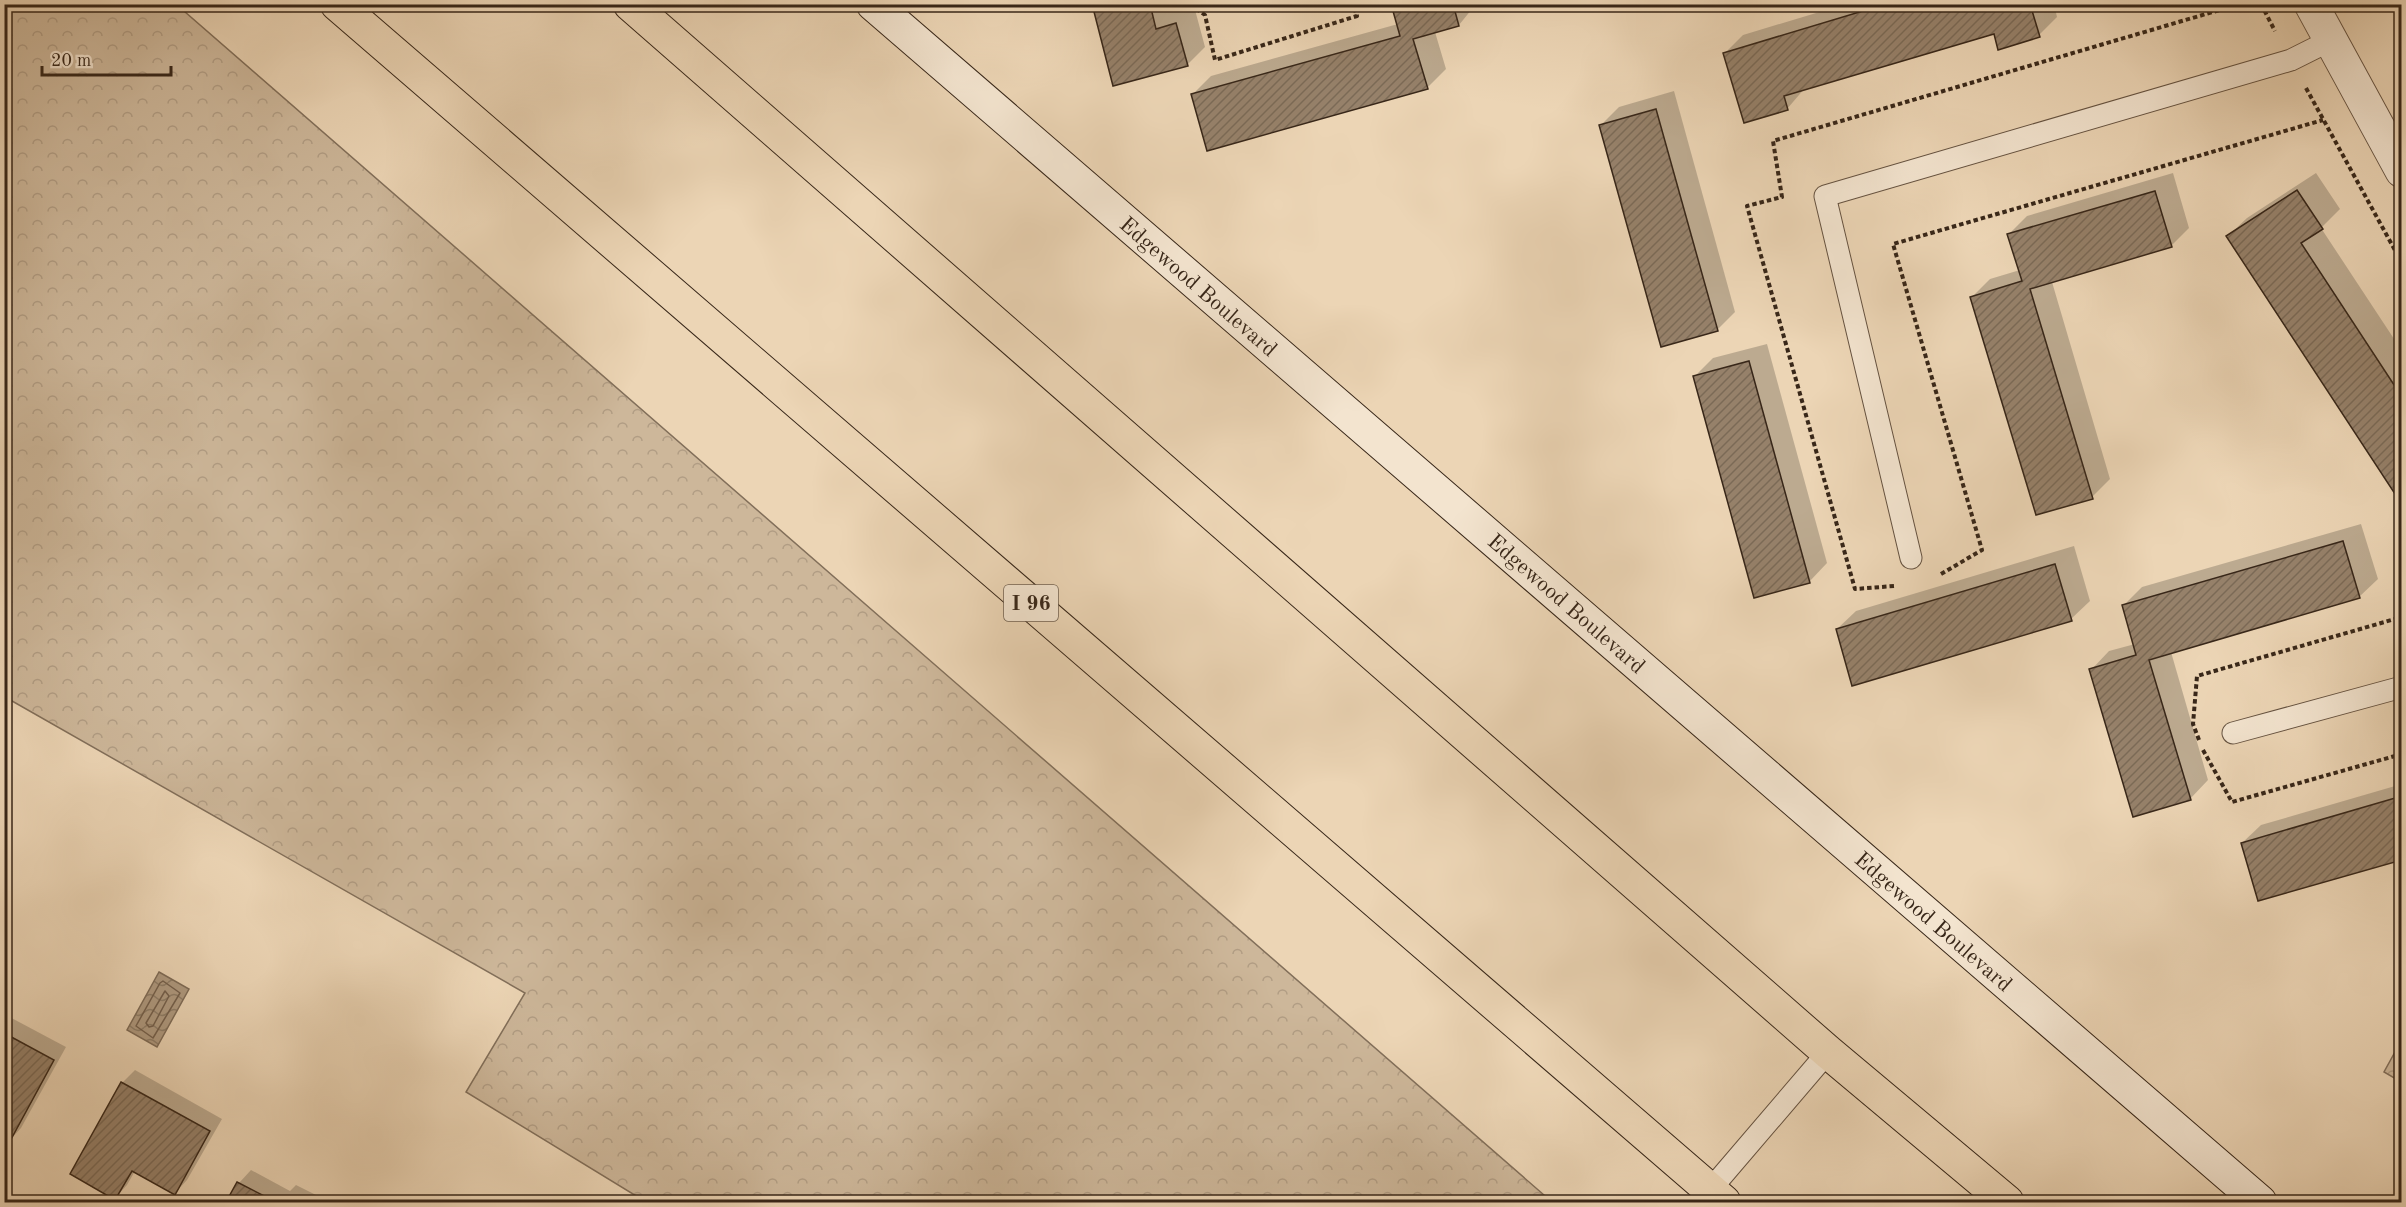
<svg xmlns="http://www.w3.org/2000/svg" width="2406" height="1207" font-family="'Old Standard TT',serif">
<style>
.park{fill:url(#park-crowns);stroke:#826f5a;stroke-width:1.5}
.water{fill:url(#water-waves);stroke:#7f6c57;stroke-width:1.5}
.shadow{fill:#0003}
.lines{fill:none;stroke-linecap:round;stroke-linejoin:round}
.shore{stroke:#74604c;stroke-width:1.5}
.building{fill:url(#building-hatch);stroke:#382719;stroke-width:1.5}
.lane-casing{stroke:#655240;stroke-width:23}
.street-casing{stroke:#655240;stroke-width:35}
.secondary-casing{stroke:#382719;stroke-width:35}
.highway-casing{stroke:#382719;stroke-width:35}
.path{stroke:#382719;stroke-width:4;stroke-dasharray:4.5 3;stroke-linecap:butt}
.lane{stroke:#f3e4cf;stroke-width:21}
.street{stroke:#f3e4cf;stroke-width:33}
.secondary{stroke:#f3e4cf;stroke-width:33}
.highway{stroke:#ecd5b5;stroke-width:33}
.labels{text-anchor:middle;stroke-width:4.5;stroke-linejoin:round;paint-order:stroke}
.shield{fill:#f3e4cf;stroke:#706050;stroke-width:1.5}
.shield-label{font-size:21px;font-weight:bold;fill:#382719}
.street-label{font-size:22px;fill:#382719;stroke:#f3e4cf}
</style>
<defs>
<pattern id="park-crowns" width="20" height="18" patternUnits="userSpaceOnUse" patternTransform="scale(1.5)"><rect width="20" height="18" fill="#cdb79a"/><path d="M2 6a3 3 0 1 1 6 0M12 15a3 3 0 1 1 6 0" fill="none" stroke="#b19d84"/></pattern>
<pattern id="water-waves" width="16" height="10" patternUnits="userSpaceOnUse" patternTransform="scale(1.5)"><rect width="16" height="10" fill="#af9a80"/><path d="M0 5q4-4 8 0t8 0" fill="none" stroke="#8f7e68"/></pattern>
<pattern id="building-hatch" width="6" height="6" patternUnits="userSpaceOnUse" patternTransform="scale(1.5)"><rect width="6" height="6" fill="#96816a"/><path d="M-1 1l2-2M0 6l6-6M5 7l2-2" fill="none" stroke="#7b6a56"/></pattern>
</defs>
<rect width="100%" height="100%" fill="#ecd5b5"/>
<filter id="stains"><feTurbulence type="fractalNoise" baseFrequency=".00333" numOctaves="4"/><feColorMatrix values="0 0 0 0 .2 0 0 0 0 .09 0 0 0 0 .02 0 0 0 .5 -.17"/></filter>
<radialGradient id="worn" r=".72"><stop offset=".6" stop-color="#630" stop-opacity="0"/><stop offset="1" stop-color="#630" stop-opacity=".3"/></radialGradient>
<g class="park">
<polygon points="5,4 177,5 1552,1202 646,1202 466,1092 525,993 5,697"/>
<polygon points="2401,1041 2401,1082 2384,1072"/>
</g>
<polygon class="water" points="159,972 189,989 157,1047 127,1030"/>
<g class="shadow">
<polygon points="1093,4 1173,4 1175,11 1194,6 1205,47 1187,65"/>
<polygon points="1392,4 1476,4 1459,25 1435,32 1446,69 1427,88 1193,94 1211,76 1398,24"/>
<polygon points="1846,4 2054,4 2057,17 2039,35 1995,32 1805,88 1787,109 1725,53 1743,35"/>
<polygon points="1674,91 1735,312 1717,330 1601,125 1619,107"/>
<polygon points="2173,173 2189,228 2171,246 2052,282 2110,479 2092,497 1972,297 1990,279 2020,270 2009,234 2027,216"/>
<polygon points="2316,173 2340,209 2321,228 2402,351 2402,488 2228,236 2247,218"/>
<polygon points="1767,344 1827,563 1809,582 1695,376 1713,358"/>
<polygon points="2361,524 2378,579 2359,597 2171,652 2208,780 2190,799 2091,670 2109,651 2135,644 2123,606 2142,587"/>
<polygon points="2074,546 2090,601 2071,619 1837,629 1856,611"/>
<polygon points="2402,784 2402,858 2242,843 2261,825"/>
<polygon points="4,1014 66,1047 21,1128 9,1141 4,1139"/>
<polygon points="135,1070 222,1119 187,1180 175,1193 135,1171 127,1185 115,1198 122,1083"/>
<polygon points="251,1170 290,1191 296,1185 330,1202 228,1202 239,1183"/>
</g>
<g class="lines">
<g class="shore">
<polygon points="163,981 180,993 153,1038 136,1026 160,983"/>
<polygon points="165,991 169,996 153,1026 149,1027 146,1023"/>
</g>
</g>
<g class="building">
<polygon points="1092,4 1150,4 1156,29 1176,23 1188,66 1113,86"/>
<polygon points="1391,4 1453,4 1459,26 1413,39 1428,89 1207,151 1191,94 1400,36"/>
<polygon points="1886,4 2030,4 2040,37 1998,50 1994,34 1784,96 1788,110 1744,123 1723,53"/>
<polygon points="1656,109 1718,331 1661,347 1599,125"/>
<polygon points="2297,190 2323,229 2301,243 2402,397 2402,489 2395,494 2226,236"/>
<polygon points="2155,191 2172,247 2030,289 2093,499 2036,515 1970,297 2022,281 2007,234"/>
<polygon points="1749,361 1810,583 1754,598 1693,376"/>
<polygon points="2343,541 2360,598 2149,660 2191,800 2133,817 2089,669 2136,655 2122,605"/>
<polygon points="2055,564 2072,621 1852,686 1836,629"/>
<polygon points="2402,796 2402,860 2258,901 2241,843"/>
<polygon points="4,1033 54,1060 9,1143 4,1140"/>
<polygon points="121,1082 210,1131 175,1195 132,1171 115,1200 70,1174"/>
<polygon points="237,1182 276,1202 226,1202"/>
</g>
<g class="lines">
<g class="lane-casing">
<g id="lane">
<polyline points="1911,558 1825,196 2291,60 2331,40"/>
<polyline points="2233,733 2402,687"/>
<polyline points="1710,1190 1828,1052"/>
</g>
</g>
<g class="street-casing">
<polyline id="street" points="2311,4 2402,171"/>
</g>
<g class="secondary-casing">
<polyline id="secondary" points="873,4 2260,1202"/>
</g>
<g class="highway-casing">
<g id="highway">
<polyline points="337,4 1724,1202"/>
<polyline points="630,4 1828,1052 2007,1202"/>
</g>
</g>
<g class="path">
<polyline points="1190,4 1205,15 1215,60 1357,16 1353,4"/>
<polyline points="2209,4 2211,13"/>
<polyline points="2261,4 2275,31"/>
<polyline points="2306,88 2402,263"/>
<polyline points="1941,574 1982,550 1893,244 2323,120"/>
<polyline points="1894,586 1855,589 1747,206 1782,197 1773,141 2240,4"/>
<polyline points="2199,740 2193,724 2197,676 2402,617"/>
<polyline points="2203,750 2232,802 2402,754"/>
</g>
<use href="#lane" class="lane"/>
<use href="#street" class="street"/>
<use href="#secondary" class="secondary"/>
<use href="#highway" class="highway"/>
</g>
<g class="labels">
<rect class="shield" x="1004" y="585" width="54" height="36" rx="4.5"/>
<g class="shield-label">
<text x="1031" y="610">I 96</text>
</g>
<g class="street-label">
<text transform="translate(1199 286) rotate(41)" y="8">Edgewood Boulevard</text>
<text transform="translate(1567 603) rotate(41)" y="8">Edgewood Boulevard</text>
<text transform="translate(1934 921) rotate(41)" y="8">Edgewood Boulevard</text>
</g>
</g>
<rect width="2406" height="1207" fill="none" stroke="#ecd5b5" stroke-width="24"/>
<rect x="6" y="6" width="2394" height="1195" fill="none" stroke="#382719" stroke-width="3"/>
<rect x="12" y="12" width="2382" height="1183" fill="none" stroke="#382719" stroke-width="1.5"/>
<path d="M42 66v9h129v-9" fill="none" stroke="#382719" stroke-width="3"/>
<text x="51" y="66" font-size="18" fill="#382719" stroke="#f3e4cf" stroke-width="4.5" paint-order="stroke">20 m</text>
<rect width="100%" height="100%" filter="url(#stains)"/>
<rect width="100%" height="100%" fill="url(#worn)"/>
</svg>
